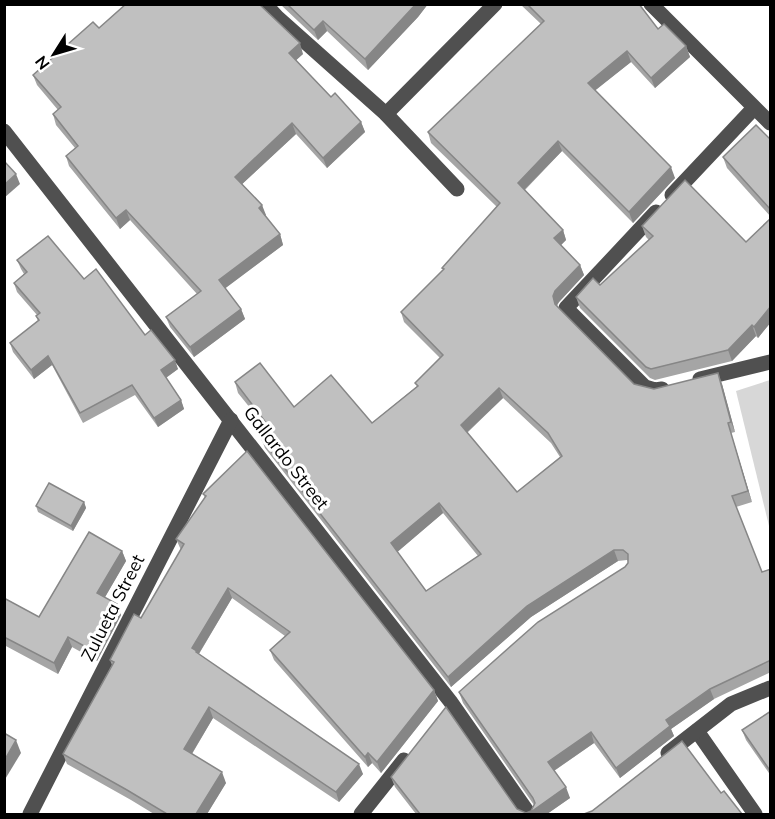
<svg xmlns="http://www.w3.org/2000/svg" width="775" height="819" font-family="Mulish,sans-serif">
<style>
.green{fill:#d7d7d7}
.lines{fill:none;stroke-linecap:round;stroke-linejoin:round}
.minor{stroke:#505050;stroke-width:15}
.wall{fill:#a5a5a5;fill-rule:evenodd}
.shaded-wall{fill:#868686}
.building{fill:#c0c0c0;stroke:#868686;stroke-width:1.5;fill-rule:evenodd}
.labels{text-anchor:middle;stroke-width:6;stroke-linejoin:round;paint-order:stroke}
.street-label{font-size:18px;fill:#000;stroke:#fff}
</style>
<rect width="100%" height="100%" fill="#fff"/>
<polygon class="green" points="770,380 770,530 736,391"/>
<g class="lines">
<g class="minor">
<polyline points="265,4 277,17 386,114 457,189"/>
<polyline points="651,4 770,123"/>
<polyline points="386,114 495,4"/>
<polyline points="4,131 450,701 529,814"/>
<polyline points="672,195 754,108"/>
<polyline points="656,212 566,308 645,387 655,390 662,389"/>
<polyline points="700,379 770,362"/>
<polyline points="697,731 755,814"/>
<polyline points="668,753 731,704 770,688"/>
<polyline points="30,814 231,420"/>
<polyline points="361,814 404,760"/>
</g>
</g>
<g class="wall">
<polygon points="280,4 428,4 418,17 368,70 327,31 318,40"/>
<path d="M520,4H639L658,29L686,46L690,57L655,88L631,62L595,90L675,178L633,223L562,151L525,190L563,230L566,240L561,245L580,265L584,275L559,302L557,306L634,384L654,389L722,384L735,432L731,433L752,502L736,507L762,572L771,569V672L714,699L671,729L674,736L620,778L594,743L554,771L570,798L547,814H416L395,787L391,777L517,809L526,813L531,811L534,805L463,703L459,692L625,567L628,563V561L627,560L618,561L531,617L451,687L265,448L261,438L268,430L238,393L235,382L294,407L372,423L417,386L415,383L440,358L404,322L401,312L443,270L442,268L497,207L431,143L428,132L541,24ZM503,398L551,443L560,457L517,492L467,433ZM443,513L478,556L426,591L397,552Z"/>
<polygon points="99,28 303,54 296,60 331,97 361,122 365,132 327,168 296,134 242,184 262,205 265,216 280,234 283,245 225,288 241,309 245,319 194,357 170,327 166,317 197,294 130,220 120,229 69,166 66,156 75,148 56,125 53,114 58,110 37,85 33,75"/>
<polygon points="771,140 771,217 727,168 723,157"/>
<polygon points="771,218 771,322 758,338 756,336 732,361 655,380 650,378 580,308 576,297 600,285 649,240 646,237 642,226 746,242"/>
<polygon points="17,260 84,279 145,335 178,369 166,378 181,400 184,409 158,427 135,395 83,423 52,365 34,379 13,352 10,343 38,321 36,316 37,315 17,292 14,283 24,274 21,269"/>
<polygon points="203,494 434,690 438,701 381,773 372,763 368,767 274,660 270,650 285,636 232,598 199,654 363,774 339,802 213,718 192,754 226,783 207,814 154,814 131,800 67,764 63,754 112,665 110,660 141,618 181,550 176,539 205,498"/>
<polygon points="84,502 86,508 73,531 38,512 36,506"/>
<polygon points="122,551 126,561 105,597 121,615 97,661 72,647 58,674 4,645 4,598 39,617"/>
<polygon points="771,711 771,776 746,740 742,730"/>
</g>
<g class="shaded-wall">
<polygon points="416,4 428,4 418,17 368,70 365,59"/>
<polygon points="323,21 327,31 318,40 314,30"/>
<polygon points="300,43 303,54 293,63 289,53"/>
<polygon points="686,46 690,57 655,88 651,78"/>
<polygon points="627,51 631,62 592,93 588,83"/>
<polygon points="361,122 365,132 327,168 323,158"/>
<polygon points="292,123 296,134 239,187 235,177"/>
<polygon points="558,141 562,151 521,193 518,183"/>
<polygon points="671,167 675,178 633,223 629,212"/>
<polygon points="16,174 20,184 4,198 4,185"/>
<polygon points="262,205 266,215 263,218 259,208"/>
<polygon points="126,210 130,220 120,229 116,218"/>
<polygon points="563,230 566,240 558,248 554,238"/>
<polygon points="280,234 283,245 223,290 219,280"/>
<polygon points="580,265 584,275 559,302 556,306 553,296 555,291"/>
<polygon points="771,306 771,322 758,338 754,327"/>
<polygon points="241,309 245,319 194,357 190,347"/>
<polygon points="752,325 756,336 732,361 728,350"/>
<polygon points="48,356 52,365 34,379 31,370"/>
<polygon points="175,360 178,369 164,379 161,370"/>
<polygon points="718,373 722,384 735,432 731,422"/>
<polygon points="499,388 503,398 464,435 461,425"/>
<polygon points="181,400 184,409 158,427 154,418"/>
<polygon points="728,423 731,433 752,502 748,491"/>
<polygon points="84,502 86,508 73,531 71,526"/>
<polygon points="439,503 443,513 395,554 391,543"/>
<polygon points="614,550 618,561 531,617 451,687 448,677 527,606"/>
<polygon points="122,551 126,561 101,604 97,593"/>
<polygon points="228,588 232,598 198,655 192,648"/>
<polygon points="117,604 121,615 97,661 93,651"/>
<polygon points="68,637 72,647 58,674 54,663"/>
<polygon points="710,689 714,699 671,729 674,736 620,778 616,768 666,720"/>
<polygon points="434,690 438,701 381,773 377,762"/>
<polygon points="209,707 213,718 188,760 184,749"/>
<polygon points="591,732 594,743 552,772 548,762"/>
<polygon points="16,740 21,753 4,781 4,761"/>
<polygon points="368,753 372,763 368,767 365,757"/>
<polygon points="359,764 363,774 339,802 336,792"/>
<polygon points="222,772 226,783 207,814 196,814"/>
<polygon points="566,787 570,798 547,814 528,814"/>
</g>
<g class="building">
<polygon points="126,4 259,4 300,43 289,53 331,97 335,93 361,122 323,158 292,123 235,177 262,205 259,208 280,234 219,280 241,309 190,347 166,317 201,291 126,210 116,218 66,156 78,146 53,114 61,107 33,75 93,22 99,28"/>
<polygon points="287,4 416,4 365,59 323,21 314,30"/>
<path d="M527,4H639L658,29L664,24L686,46L651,78L627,51L588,83L671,167L629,212L558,141L518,183L563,230L554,238L580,265L555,291L553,296L555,304L634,384L654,389L718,373L731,422L728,423L748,491L732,496L762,572L771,569V660L710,689L666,720L670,726L616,768L591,732L548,762L566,787L528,814H420L391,777L446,707L517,809L526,813L531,811L535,803L533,798L459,692L538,622L625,567L628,563V554L623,550H614L527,606L448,677L261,438L270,428L235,382L260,363L294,407L331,375L372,423L418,386L415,383L443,355L401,312L444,269L442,268L500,203L428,132L544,21ZM499,388L548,433L562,456L517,492L461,425ZM439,503L481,554L426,591L391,543Z"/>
<polygon points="756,125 771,140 771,210 723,157"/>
<polygon points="4,161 16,174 4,185"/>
<polygon points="685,180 746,242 771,218 771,306 754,327 752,325 728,350 651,369 646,367 576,297 593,278 600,285 653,236 642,226"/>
<polygon points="48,236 84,279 96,269 145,335 151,330 175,360 161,370 181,400 154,418 132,385 80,413 48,356 31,370 10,343 39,320 36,316 40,313 14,283 27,272 17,260"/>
<polygon points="247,451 434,690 377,762 368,753 365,757 270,650 290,632 228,588 192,648 197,651 196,652 359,764 336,792 209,707 184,749 222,772 196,814 167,814 127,790 63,754 114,662 110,660 134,614 141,618 184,544 176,539 206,496 203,494"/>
<polygon points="49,483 84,502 71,526 36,506"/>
<polygon points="89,532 122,551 97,593 117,604 93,651 68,637 54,663 4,637 4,598 39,617"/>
<polygon points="771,711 771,772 742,730"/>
<polygon points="4,733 16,740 4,761"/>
<polygon points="682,741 721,793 724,791 742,814 584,814 592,811"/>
</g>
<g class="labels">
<g class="street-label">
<text transform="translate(286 458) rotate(52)" y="6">Gallardo Street</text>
<text transform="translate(113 608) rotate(-63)" y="6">Zulueta Street</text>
</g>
</g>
<rect width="775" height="819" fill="none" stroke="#000000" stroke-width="12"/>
<g transform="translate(54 54) rotate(233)" stroke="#ffffff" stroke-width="4.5" paint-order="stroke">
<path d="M0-4.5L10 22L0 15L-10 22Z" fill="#000000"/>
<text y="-9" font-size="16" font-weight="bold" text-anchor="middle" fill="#000000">N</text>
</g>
</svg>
